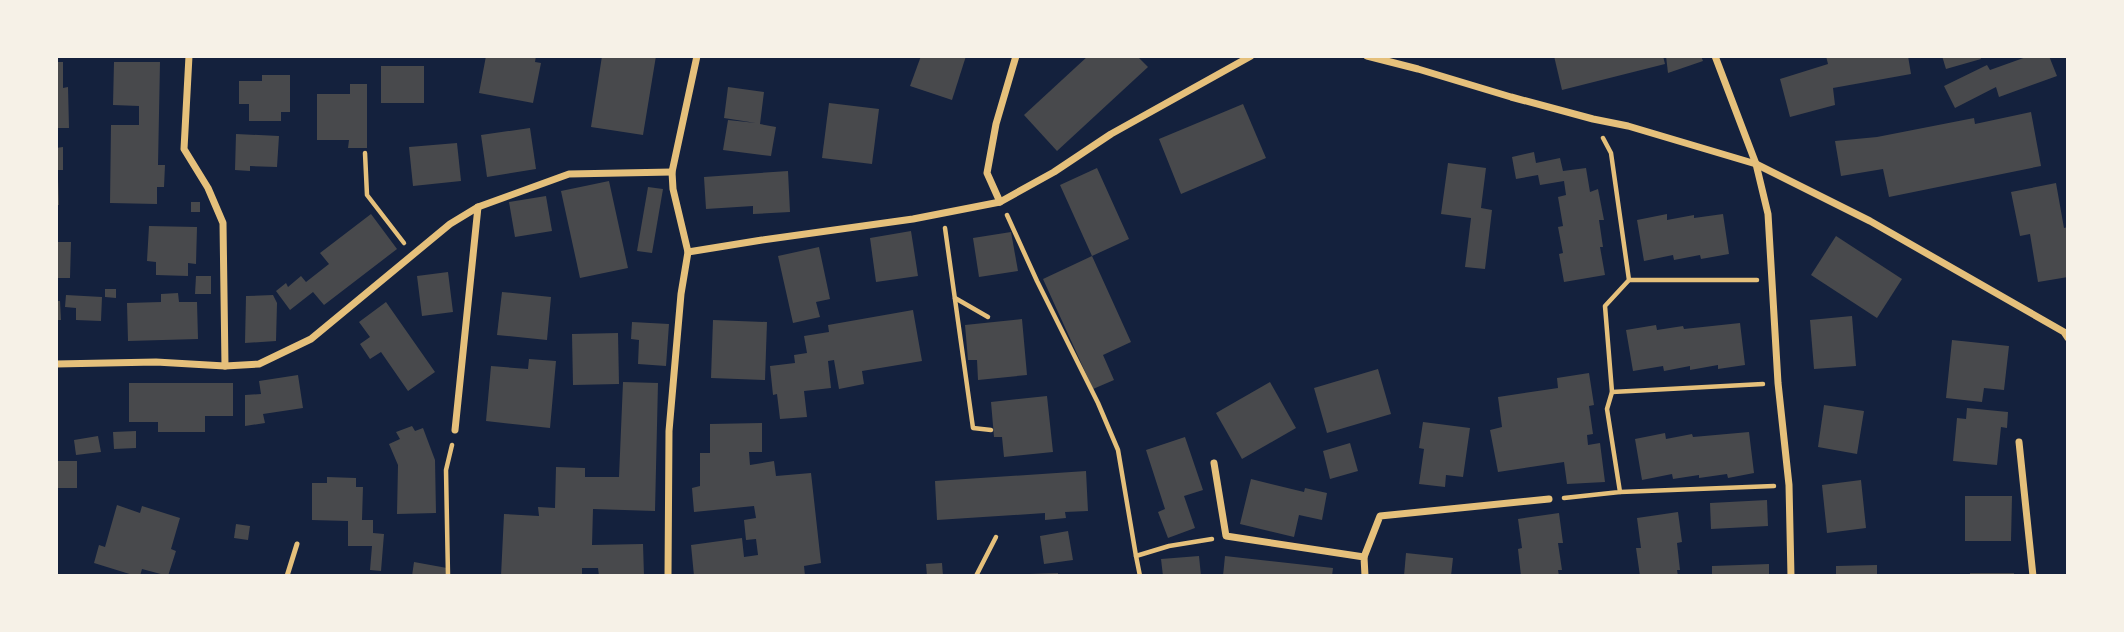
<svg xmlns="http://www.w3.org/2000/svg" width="2124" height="632" font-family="'Fira Sans',sans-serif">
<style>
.building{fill:#48494c}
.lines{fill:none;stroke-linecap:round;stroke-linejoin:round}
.path{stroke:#e5c07b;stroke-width:4.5}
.service{stroke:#e5c07b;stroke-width:5}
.minor{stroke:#e5c07b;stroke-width:7}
</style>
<rect width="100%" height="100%" fill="#14213d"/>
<g class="building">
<polygon points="486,56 536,56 535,62 541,63 533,103 479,93"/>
<polygon points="602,56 656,56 643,135 591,127"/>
<polygon points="921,56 966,56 952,100 910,86"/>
<polygon points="1088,56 1137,56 1148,67 1057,151 1024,115"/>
<polygon points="1554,56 1663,56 1665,64 1562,90"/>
<polygon points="1666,56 1701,56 1703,61 1668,73"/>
<polygon points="1826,56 1908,56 1911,74 1833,88 1835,105 1790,117 1780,79 1828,64"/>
<polygon points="1942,56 1980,56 1981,59 1946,69"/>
<polygon points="2029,56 2049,56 2057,76 1999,97 1996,87 1955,108 1944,86 1987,65 1990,70"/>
<polygon points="56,62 63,62 63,88 68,87 69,128 56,128"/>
<polygon points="114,62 160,62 158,165 165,165 164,187 157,187 157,204 110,203 111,125 139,125 139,106 113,105"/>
<rect x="381" y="66" width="43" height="37"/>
<polygon points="262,75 290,75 290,112 281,112 281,121 249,121 249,104 239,104 239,81 262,81"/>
<polygon points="350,84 367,84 367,148 348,148 349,140 317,140 317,94 350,94"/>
<polygon points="728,87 764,92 760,124 776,127 771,156 723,150 728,120 756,123 724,118"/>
<polygon points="829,103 879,109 872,164 822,158"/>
<polygon points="1243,104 1266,158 1181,194 1159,139"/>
<polygon points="2031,112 2041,166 1889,197 1883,169 1841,176 1835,141 1877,137 1974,118 1975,124"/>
<polygon points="530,128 536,169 487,177 481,135"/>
<polygon points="236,134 279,136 277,167 250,166 250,171 235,170"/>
<polygon points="457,143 461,181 413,186 409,147"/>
<polygon points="63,147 63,170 56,170 56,148"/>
<polygon points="1534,152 1536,163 1560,158 1563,171 1586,168 1590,192 1598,189 1604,220 1599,220 1603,247 1600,247 1605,275 1564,282 1559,254 1563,253 1558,227 1563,226 1558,197 1566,195 1564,181 1540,185 1538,175 1516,179 1512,157"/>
<polygon points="1448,163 1486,168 1481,208 1492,210 1485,269 1465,267 1471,218 1441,214"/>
<polygon points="1097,168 1129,239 1092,256 1131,342 1103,355 1114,380 1093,389 1043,279 1092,256 1060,185"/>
<polygon points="788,171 790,212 753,214 753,206 706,209 704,177"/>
<polygon points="56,178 58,178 59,205 56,205"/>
<polygon points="609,181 628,268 580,278 561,191"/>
<polygon points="2056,183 2064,228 2068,227 2068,277 2038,282 2030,234 2020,236 2011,192"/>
<polygon points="648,187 663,189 652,253 637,251"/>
<polygon points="546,196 552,231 515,237 509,202"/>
<rect x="191" y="202" width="9" height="10"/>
<polygon points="371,214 397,249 324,305 313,292 290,310 276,291 286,283 288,287 301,276 306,282 329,264 320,253"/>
<polygon points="1667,214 1667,220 1694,215 1694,218 1723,214 1729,254 1701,259 1700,255 1674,260 1673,255 1644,261 1637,220"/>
<polygon points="149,226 197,227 196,264 188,263 188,276 156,275 156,262 147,261"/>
<polygon points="911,231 918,276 876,282 870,238"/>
<polygon points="1011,232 1018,271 979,277 973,238"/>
<polygon points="1836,236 1902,279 1877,318 1811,275"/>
<polygon points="56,242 71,242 70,278 56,278"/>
<polygon points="819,247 830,299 816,302 820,317 793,323 778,256"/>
<polygon points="448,272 453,312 422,316 417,276"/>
<polygon points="196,276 211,276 211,294 195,294"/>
<polygon points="105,289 116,289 116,298 105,297"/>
<polygon points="502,292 551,297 547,340 497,335"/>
<polygon points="178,293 179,302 197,302 198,339 128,341 127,303 161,302 161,294"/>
<polygon points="66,295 102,297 101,321 76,320 76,308 65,307"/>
<polygon points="273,295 277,303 276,341 245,343 246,296"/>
<polygon points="56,301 60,301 61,320 56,320"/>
<polygon points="386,302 435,372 408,391 381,352 370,359 360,344 370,337 359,322"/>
<polygon points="913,310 922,361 862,371 864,384 839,389 834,360 828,361 831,388 804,391 807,417 780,419 777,394 773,395 770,366 795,363 794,355 807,353 804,336 829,332 828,325"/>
<polygon points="1852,316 1856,366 1814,369 1810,320"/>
<polygon points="1022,319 1027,375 978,380 977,360 968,360 965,325"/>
<polygon points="713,320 767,322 765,380 711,378"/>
<polygon points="632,322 669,324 666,366 638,364 639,340 631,339"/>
<polygon points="1740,323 1745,365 1718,369 1718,365 1690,370 1690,366 1664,371 1663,366 1633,371 1626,330 1656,325 1657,330 1683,326 1684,329"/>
<polygon points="618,333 619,384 573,385 572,334"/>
<polygon points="1952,340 2009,346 2004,390 1984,388 1982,402 1946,398"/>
<polygon points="529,359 556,361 550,428 486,421 491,366 528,369"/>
<polygon points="1378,369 1391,414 1327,433 1314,388"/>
<polygon points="1589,373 1594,405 1589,406 1593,434 1587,435 1588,445 1600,443 1605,482 1567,484 1564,462 1498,472 1490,430 1502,427 1498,397 1558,388 1557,378"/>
<polygon points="298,375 303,408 263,414 265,423 245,426 245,395 261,394 259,381"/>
<polygon points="623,382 658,383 655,511 593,509 592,545 643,544 644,576 599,576 598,568 582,568 582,576 501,576 504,514 539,516 538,507 555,508 556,467 585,468 585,477 619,477"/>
<polygon points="1270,382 1296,428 1242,459 1216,413"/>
<polygon points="129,383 233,383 233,416 205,416 205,432 158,432 158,422 129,422"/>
<polygon points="1047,396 1053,452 1004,457 1002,437 994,437 991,402"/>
<polygon points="1824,405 1864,411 1857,454 1818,447"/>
<polygon points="1967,408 2008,412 2007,428 2001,427 1997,465 1953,461 1957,418 1966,419"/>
<polygon points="1423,422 1470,428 1463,477 1446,475 1445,487 1419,484 1424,449 1419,448"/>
<polygon points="762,423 762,452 749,452 750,465 774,461 776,476 811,473 821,563 804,566 805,576 694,576 691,545 742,538 744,557 758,555 756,539 746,540 744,520 756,518 754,506 694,512 692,488 700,486 700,453 710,453 710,424"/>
<polygon points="412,426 415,431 423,428 435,460 436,513 397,514 398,465 389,444 400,439 396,432"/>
<polygon points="136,431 136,448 114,449 113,432"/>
<polygon points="1749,432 1754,473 1728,478 1727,474 1699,478 1699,475 1673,479 1672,474 1642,480 1635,439 1665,433 1666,439 1692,434 1693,437"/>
<polygon points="98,436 101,452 76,455 74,440"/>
<polygon points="1185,437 1203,490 1184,496 1195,528 1168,538 1158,512 1165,509 1146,450"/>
<polygon points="1350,443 1358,471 1330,479 1323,451"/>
<rect x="58" y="461" width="19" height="27"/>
<polygon points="1086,471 1088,511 1065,512 1066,518 1045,520 1045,513 937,520 935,481"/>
<polygon points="327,477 356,478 356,487 363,487 362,520 373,520 373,533 384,534 381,571 370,570 372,546 348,546 348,521 312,520 312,483 327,483"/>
<polygon points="1251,479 1304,492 1305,488 1327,493 1322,520 1299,515 1294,537 1240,524"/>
<polygon points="1861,480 1866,528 1827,533 1822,485"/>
<polygon points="1965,496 2012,496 2011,541 1965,541"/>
<polygon points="1767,500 1768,526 1711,529 1710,503"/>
<polygon points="117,505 140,513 142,506 180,518 171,549 176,551 168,576 142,569 140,576 136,576 94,563 99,545 105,547"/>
<polygon points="1678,512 1682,542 1677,543 1680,570 1677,570 1678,576 1640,576 1636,548 1641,548 1637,518"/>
<polygon points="1559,513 1563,543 1558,543 1562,570 1558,570 1559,576 1521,576 1518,549 1522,548 1518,519"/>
<polygon points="236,524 250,526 248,540 234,538"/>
<polygon points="1068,531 1073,560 1044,564 1040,536"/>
<polygon points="1406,553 1453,558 1451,576 1404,576"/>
<polygon points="1199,556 1201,576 1163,576 1161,559"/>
<polygon points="1225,556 1333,568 1332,576 1223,576"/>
<polygon points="414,562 447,568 446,576 412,576"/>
<polygon points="942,563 943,576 927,576 926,564"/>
<polygon points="1769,564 1769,576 1712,576 1712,566"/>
<polygon points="1877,565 1877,576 1836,576 1836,566"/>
<polygon points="1058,573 1058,576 1029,576 1029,574"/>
<rect x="1970" y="573" width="44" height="3"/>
</g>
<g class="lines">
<g class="path">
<polyline points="365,153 367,195 404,243"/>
<polyline points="1007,215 1037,281 1098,403 1118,450 1136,556"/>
<polyline points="945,228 973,428 991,430"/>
<polyline points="1629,280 1757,280"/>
<polyline points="955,298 988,317"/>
<polyline points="1612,392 1763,384"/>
<polyline points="1620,492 1774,486"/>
<polyline points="1564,498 1620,492 1607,409 1612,392 1605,306 1629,280 1611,153 1603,138"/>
<polyline points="448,576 446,470 452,445"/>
<polyline points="976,576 996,537"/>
<polyline points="1140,576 1136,556 1169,546 1212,539"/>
</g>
<polyline class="service" points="287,576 297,544"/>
<g class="minor">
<polyline points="189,56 184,149 208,188 223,223 225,366"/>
<polyline points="1367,56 1418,69 1511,97 1593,119 1628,126 1756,164 1870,221 2064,332 2068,338"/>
<polyline points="1715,56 1756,164 1768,214 1778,383 1789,485 1791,576"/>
<polyline points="1000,202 987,173 996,124 1016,56"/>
<polyline points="688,252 762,240 913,219 1000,202 1054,172 1111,134 1251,56"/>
<polyline points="56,364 156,362 225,366 259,364 311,339 450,224 478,207 569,174 672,172"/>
<polyline points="455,430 478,207"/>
<polyline points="2019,442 2033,576"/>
<polyline points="1214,463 1226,536 1364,557 1365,576"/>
<polyline points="1364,557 1380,516 1549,499"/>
<polyline points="668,576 669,431 681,294 688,252 673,189 672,172 697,56"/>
</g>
</g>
<rect width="2124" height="632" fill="none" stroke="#f6f1e7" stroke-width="116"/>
</svg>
